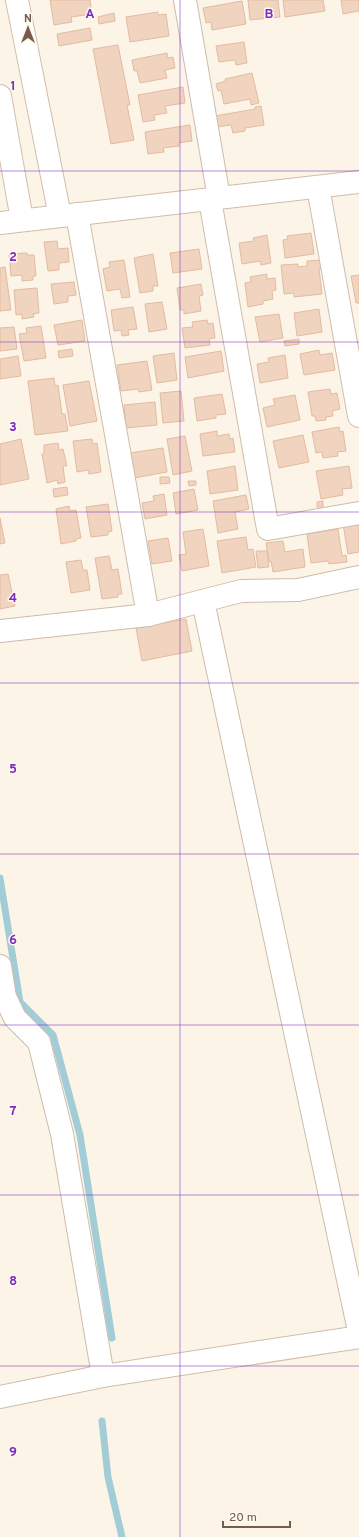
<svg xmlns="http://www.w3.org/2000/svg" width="359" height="1537" font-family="Overpass,sans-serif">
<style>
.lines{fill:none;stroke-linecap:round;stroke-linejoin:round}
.stream{stroke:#a2cdd7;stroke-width:7}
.building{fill:#f1d4bf;stroke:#e3bba0}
.street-casing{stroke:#cdbcad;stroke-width:24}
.secondary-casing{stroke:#d0bdaa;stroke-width:24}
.street{stroke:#fff;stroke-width:22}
.secondary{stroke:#fff;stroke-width:22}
.grid{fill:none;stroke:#7b2cbf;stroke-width:1;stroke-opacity:0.55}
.grid-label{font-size:13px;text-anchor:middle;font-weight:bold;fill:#7b2cbf;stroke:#fff8ed;stroke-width:3;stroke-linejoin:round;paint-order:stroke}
</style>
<rect width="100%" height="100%" fill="#fcf4e7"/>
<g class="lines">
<g class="stream">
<polyline points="0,878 20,1002 53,1035 80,1135 112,1338"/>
<polyline points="102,1421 108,1477 122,1537"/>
</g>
</g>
<g class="building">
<polygon points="50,0 90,0 92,14 71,17 72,22 54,25"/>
<polygon points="248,0 278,0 280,17 250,20"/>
<polygon points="283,0 323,0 325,11 285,17"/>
<polygon points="341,0 359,0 359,11 343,14"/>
<polygon points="242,1 246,24 212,30 211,22 206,23 203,8"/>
<polygon points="158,12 158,15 166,14 169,36 130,42 126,17"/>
<polygon points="114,13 115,21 99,24 98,17"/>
<polygon points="90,28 92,40 59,46 57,34"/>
<polygon points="244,42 247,63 236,65 235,60 219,62 216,46"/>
<polygon points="118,45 130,105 127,105 134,140 111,144 93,49"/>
<polygon points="167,53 168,58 173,57 175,68 165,70 167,78 140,83 137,71 134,71 132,60"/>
<polygon points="252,73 259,103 251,105 250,99 224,104 221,90 218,91 216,84 226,81 225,79"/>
<polygon points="183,87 185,103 165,106 167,113 154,115 155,120 143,122 138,95"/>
<polygon points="261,106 264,125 245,128 245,131 233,133 231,125 217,127 215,116 255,109 255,107"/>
<polygon points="190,125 192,141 178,143 179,146 163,148 164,152 148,154 145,132"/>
<polygon points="311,233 314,254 285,258 283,240 288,239 287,236"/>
<polygon points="267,235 271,263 261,265 260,261 242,264 239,243 254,241 253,238"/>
<polygon points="57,241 58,249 68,248 69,262 59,263 59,270 48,271 44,242"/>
<polygon points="199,249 202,269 173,273 170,253"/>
<polygon points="27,253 27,255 34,255 36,276 33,276 33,280 22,281 22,275 11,276 9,254"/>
<polygon points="153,254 158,286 153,286 153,291 140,293 134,258"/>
<polygon points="124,260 130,297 122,298 120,289 107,291 103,269 110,267 109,262"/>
<polygon points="322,260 323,268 319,269 322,294 294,297 294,293 284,294 281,265 298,264 298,267 307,266 307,261"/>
<polygon points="5,267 11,310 0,311 0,268"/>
<polygon points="267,274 267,279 275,278 276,290 272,291 273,299 263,301 263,304 248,307 245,283 251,282 250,277"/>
<polygon points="359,275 359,303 356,303 351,276"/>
<polygon points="74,282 76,295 68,296 68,302 54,304 51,284"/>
<polygon points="201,284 203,295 199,296 201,311 184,314 184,310 180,310 177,288"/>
<polygon points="37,288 39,313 33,314 34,317 22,319 22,314 16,315 14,290"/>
<polygon points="162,302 167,329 149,332 145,304"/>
<polygon points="133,307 137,329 128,330 129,335 122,336 121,330 114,331 111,310"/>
<polygon points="319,309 322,332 297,336 294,313"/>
<polygon points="279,314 283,338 260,342 255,317"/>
<polygon points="82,320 85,341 58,345 54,325"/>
<polygon points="207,320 208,324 213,323 215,338 209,339 210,345 185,348 182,328 193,327 192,322"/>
<polygon points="41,326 46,358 24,361 19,334 27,333 26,328"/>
<polygon points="14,327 17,349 0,351 0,328"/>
<polygon points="299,339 299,344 285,346 284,341"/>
<polygon points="72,349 73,356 59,358 58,351"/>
<polygon points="319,350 320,355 332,353 335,370 304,375 300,354"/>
<polygon points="221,351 224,371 188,378 185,357"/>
<polygon points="174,353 177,380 157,383 153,356"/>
<polygon points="285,355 288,378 260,383 257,364 269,362 268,358"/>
<polygon points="18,356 21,376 0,379 0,359"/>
<polygon points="147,361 152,390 139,392 138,389 121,391 117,365"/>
<polygon points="54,378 55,386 58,385 62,414 65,414 68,431 35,435 28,381"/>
<polygon points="89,381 97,421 70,426 63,385"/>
<polygon points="330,389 331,394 337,393 340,409 332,411 333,416 326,417 326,420 316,421 315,416 312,416 308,392"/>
<polygon points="181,391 184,421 163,423 160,393"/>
<polygon points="222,394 226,414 216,415 216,418 197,421 194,398"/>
<polygon points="295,395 300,420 267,427 263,408 275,405 273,399"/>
<polygon points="155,402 157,425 126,428 124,405"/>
<polygon points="339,427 340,432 343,431 346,451 337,452 338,456 323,458 322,452 316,453 312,432"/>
<polygon points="217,431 217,436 229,434 230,439 233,438 235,452 203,456 200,434"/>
<polygon points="303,435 309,462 279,468 273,441"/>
<polygon points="185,436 192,471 173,475 167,439"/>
<polygon points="21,439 29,479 0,485 0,444"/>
<polygon points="92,439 93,444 97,443 101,472 89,474 88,470 77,472 73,441"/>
<polygon points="58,443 59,450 63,449 67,466 63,466 65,482 58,484 57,480 47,483 42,454 44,453 44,445"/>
<polygon points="163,448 167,472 134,478 130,453"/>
<polygon points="235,466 238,490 210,494 207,471"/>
<polygon points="349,466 352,488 342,489 343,495 321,499 316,471"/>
<polygon points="160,477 169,477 170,483 160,484"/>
<polygon points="188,481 196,481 196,485 189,486"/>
<polygon points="67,487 68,495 54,497 53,489"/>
<polygon points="194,489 198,510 176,514 173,493"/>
<polygon points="164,494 167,515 145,519 142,503 154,501 153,496"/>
<polygon points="246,495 249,509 235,512 238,529 218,533 213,501"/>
<polygon points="323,501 323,507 317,507 317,502"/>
<polygon points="108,504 112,531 108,532 108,535 91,537 86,507"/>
<polygon points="69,506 70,511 76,510 81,538 76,539 76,541 61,544 56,509"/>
<polygon points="0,518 5,543 0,544"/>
<polygon points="359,521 359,552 348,554 343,524"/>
<polygon points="203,529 209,566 182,571 179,555 186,554 183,532"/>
<polygon points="338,529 342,556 346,555 347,562 329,564 328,561 311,563 307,534"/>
<polygon points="246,537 248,550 253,549 256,567 222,573 217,541"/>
<polygon points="168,538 172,561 152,564 148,541"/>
<polygon points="283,541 285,552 303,549 305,567 273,572 271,561 269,562 266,543"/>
<polygon points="256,551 267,551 269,567 258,568"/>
<polygon points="109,556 112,570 118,569 122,594 118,594 118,597 102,599 95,558"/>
<polygon points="81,560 83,570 87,570 90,590 71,593 66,562"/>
<polygon points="8,574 15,606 0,609 0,575"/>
<polygon points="186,619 192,651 142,661 136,628"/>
</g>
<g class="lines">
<g class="street-casing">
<g id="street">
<polyline points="185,0 219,198"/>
<polyline points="318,187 359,416"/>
<polyline points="210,200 268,529 359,513"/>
<polyline points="77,214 148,615"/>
<polyline points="203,601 359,1331"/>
<polyline points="0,631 148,615 241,591 298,590 359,577"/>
<polyline points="0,966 5,997 15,1018 39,1042 62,1134 103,1376"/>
</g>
</g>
<g class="secondary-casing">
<g id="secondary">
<polyline points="17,0 60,216"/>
<polyline points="0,96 22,220"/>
<polyline points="0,223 359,182"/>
<polyline points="0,1397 103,1376 359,1337"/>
</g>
</g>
<use href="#street" class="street"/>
<use href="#secondary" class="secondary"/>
</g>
<path class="grid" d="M180,0V1537M0,171H359M0,342H359M0,512H359M0,683H359M0,854H359M0,1025H359M0,1195H359M0,1366H359"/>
<g class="grid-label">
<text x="90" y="18">A</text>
<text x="269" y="18">B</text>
<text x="13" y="90">1</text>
<text x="13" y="261">2</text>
<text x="13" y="431">3</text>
<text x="13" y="602">4</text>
<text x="13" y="773">5</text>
<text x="13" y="944">6</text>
<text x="13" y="1115">7</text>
<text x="13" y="1285">8</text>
<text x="13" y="1456">9</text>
</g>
<g transform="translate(28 28)" stroke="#fff8ed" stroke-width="3" paint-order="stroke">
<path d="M0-3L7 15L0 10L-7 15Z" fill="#755c4c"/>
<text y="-6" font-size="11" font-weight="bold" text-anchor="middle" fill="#755c4c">N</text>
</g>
<path d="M223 1521v6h67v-6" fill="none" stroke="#755c4c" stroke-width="2"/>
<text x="229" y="1521" font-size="12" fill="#755c4c" stroke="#fff8ed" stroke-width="3" paint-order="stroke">20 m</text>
</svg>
